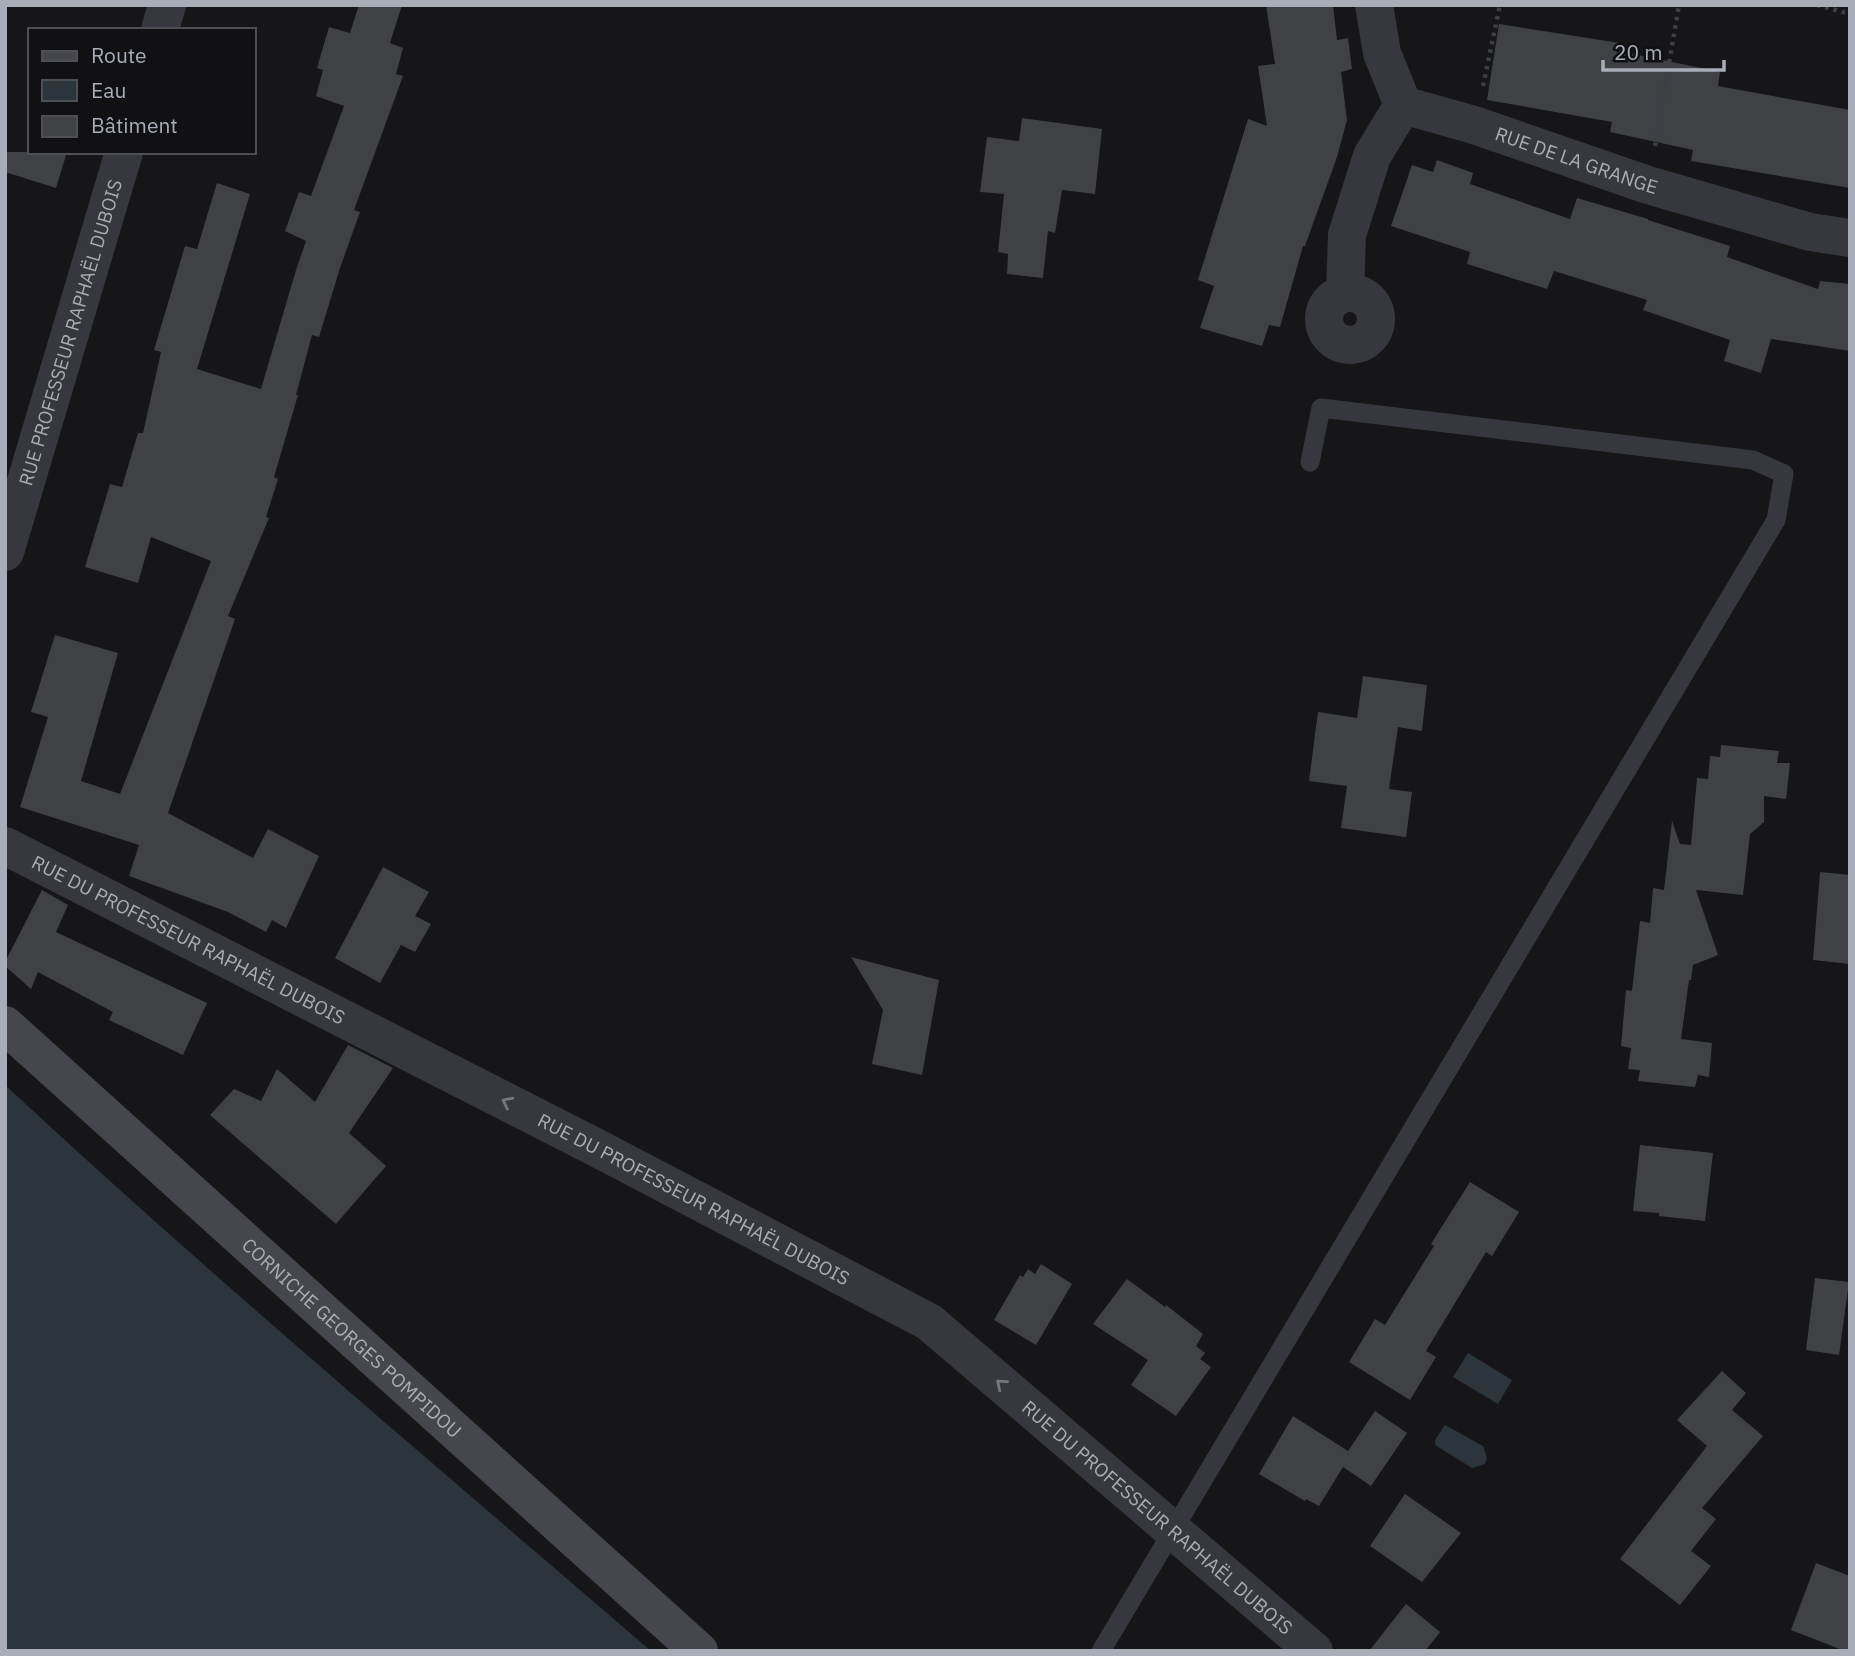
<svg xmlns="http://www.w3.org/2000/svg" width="1855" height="1656" font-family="'IBM Plex Sans',sans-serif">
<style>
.water{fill:#2c353c}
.building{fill:#404145}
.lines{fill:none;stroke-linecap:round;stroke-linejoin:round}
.path{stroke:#3d3f44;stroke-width:4.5;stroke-dasharray:3.5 5;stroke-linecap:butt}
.lane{stroke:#37383d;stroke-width:19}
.street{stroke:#37383d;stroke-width:38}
.secondary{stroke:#45474d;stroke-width:38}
.oneway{stroke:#757881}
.labels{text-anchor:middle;stroke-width:7;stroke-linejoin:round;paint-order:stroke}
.street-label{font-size:19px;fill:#a8adb8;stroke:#111113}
</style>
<rect width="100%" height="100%" fill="#161618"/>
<g class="water">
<path d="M5,1085C215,1280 434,1464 651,1651H5Z"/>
<polygon points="1468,1353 1512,1380 1498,1404 1453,1377"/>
<polygon points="1445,1425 1483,1446 1487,1458 1485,1464 1472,1468 1435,1445 1435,1440"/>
</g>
<g class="building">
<polygon points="359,5 402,5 390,43 403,48 396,74 403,76 354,210 360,212 340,268 319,337 312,335 296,395 298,395 274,477 278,479 266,517 269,518 228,616 235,619 168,813 253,858 268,829 319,856 286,928 272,920 266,932 228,912 129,876 139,845 20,807 48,717 31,712 55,635 118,653 81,781 120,794 211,561 151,537 138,583 85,567 110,484 122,487 138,433 143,433 161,352 154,350 185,246 197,249 217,183 250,194 197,369 261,389 296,270 306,241 285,231 299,192 311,196 344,106 316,96 323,70 317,68 329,27 350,33"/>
<polygon points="1266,5 1333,5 1337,40 1348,38 1352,69 1341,72 1347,120 1337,157 1305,246 1303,246 1280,327 1269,325 1262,346 1200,328 1214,286 1198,280 1248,119 1267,126 1258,66 1275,64"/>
<polygon points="1499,24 1626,44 1624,52 1720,72 1718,86 1850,110 1850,188 1691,161 1693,150 1610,132 1612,122 1487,100"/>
<polygon points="1022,118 1102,129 1095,194 1062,190 1055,233 1048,231 1043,278 1007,274 1008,254 998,252 1004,194 980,192 987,137 1019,141"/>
<polygon points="5,152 67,152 56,188 5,172"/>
<polygon points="1437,160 1473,173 1470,184 1570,219 1577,198 1648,219 1648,220 1730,246 1727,257 1818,289 1820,281 1850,284 1850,351 1771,339 1761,373 1724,361 1730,340 1643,310 1647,300 1554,271 1547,289 1467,264 1470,252 1391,226 1412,165 1433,172"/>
<polygon points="1363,676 1427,685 1422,731 1398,727 1389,789 1412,792 1406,837 1341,828 1347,786 1309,781 1318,712 1357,718"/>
<polygon points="1721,745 1779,751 1777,763 1790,763 1786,799 1764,796 1764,822 1750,834 1743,895 1696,890 1718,955 1693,965 1691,980 1689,980 1681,1039 1712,1043 1709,1077 1698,1075 1695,1087 1638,1081 1640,1070 1628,1069 1631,1048 1621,1046 1626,990 1632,991 1640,921 1650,923 1653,888 1664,890 1672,821 1680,844 1691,845 1697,778 1708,779 1710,756 1720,757"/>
<polygon points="383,867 429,892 415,916 431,924 415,952 401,945 380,983 335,958"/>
<polygon points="1820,872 1850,875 1850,964 1813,960"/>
<polygon points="42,890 68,905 56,932 207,1003 183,1055 109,1020 113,1012 38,972 31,989 5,966 5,962"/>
<polygon points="851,957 939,980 922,1075 872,1064 883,1010"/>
<polygon points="348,1045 393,1068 349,1133 386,1166 336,1224 210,1115 234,1089 261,1101 277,1069 315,1102"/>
<polygon points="1640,1145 1713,1153 1705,1221 1659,1216 1659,1213 1633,1211"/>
<polygon points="1470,1182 1519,1212 1492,1256 1486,1252 1426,1351 1436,1357 1410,1400 1349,1362 1375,1319 1385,1325 1434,1246 1431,1244"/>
<polygon points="1041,1264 1072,1284 1036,1345 994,1320 1020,1275 1023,1277 1028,1269 1035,1274"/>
<polygon points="1815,1278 1849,1282 1839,1355 1806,1350"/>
<polygon points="1127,1279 1165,1307 1166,1305 1203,1334 1196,1346 1205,1353 1200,1359 1211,1367 1176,1416 1131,1385 1148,1360 1093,1324"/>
<polygon points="1722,1371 1746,1393 1732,1410 1763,1436 1702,1508 1716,1519 1691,1551 1711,1566 1680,1605 1620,1559 1707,1446 1677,1420"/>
<polygon points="1375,1411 1407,1433 1371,1486 1343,1467 1319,1506 1306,1499 1305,1501 1259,1474 1293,1416 1348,1451"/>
<polygon points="1405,1494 1461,1533 1422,1582 1370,1546"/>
<polygon points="1816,1563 1850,1576 1850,1651 1845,1651 1791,1630"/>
<polygon points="1406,1604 1440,1632 1425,1651 1369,1651"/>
</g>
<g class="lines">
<g class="path">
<polyline points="1817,5 1850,14"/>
<polyline points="1483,86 1500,5"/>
<polyline points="1655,146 1679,5"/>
</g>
<polyline class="lane" points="1101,1651 1776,520 1784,474 1753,460 1321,408 1310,462"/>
<g class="street">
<path id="s1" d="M1374,5L1382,53L1403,105L1474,125L1648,185L1810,232L1850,238"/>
<polyline points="160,30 167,5"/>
<polyline points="1345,293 1347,235 1372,156 1403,105"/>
<circle cx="1350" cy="319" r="26"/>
<path id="s2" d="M5,552L124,152"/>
<path id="s3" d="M5,846L597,1148L929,1322L1314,1651"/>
</g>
<path class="secondary" id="s4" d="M5,1025L699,1651"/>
</g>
<defs><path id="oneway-chevron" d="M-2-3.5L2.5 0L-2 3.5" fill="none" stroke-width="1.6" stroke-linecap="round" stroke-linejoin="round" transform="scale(1.75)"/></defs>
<g class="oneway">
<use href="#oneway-chevron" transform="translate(507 1102) rotate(-153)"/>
<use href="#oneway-chevron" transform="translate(1001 1384) rotate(-140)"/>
</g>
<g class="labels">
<g class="street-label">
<text dy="7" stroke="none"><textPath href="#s1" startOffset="287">RUE DE LA GRANGE</textPath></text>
<text dy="7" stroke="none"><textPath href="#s2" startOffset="229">RUE PROFESSEUR RAPHAËL DUBOIS</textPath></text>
<text dy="7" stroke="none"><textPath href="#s3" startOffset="206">RUE DU PROFESSEUR RAPHAËL DUBOIS</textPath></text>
<text dy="7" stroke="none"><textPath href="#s3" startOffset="774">RUE DU PROFESSEUR RAPHAËL DUBOIS</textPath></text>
<text dy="7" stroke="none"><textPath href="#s4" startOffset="467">CORNICHE GEORGES POMPIDOU</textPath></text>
<text dy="7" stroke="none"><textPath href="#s3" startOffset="1340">RUE DU PROFESSEUR RAPHAËL DUBOIS</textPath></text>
</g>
</g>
<rect width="1855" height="1656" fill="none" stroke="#a8adb8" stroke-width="14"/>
<rect x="28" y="28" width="228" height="126" fill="#111113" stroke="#4d4f55" stroke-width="2"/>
<rect x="42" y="51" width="35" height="10" fill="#45474d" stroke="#4d4f55" stroke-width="2"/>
<text x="91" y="63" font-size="21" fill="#a8adb8">Route</text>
<rect x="42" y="80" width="35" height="21" fill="#2c353c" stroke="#4d4f55" stroke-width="2"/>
<text x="91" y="98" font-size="21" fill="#a8adb8">Eau</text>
<rect x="42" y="116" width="35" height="21" fill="#404145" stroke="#4d4f55" stroke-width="2"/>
<text x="91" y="133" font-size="21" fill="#a8adb8">Bâtiment</text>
<path d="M1603 60v10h121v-10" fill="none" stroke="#a8adb8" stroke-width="3.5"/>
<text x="1614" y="60" font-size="21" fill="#a8adb8" stroke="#111113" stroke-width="5" paint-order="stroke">20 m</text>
</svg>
